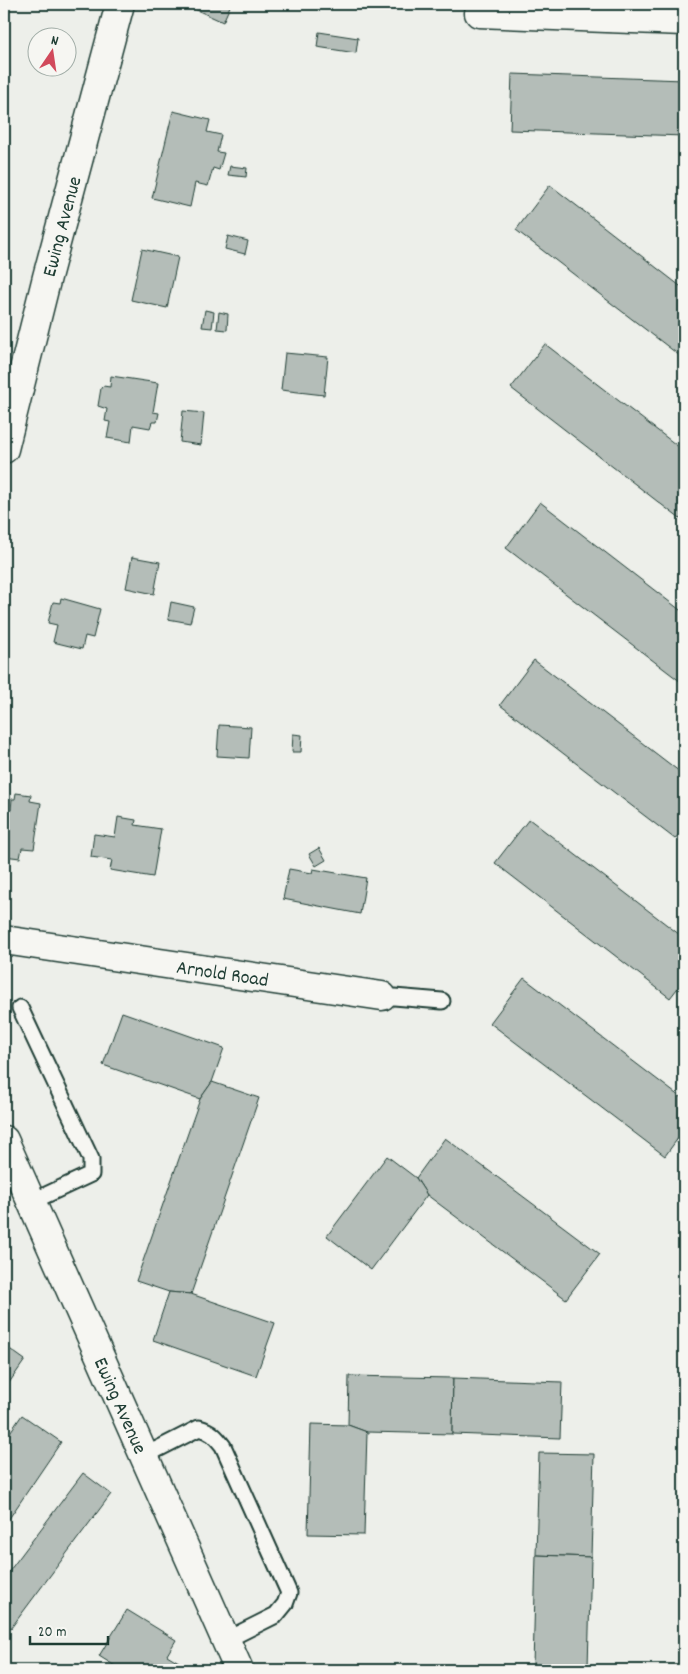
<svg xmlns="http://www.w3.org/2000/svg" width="688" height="1674" font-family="Dekko,sans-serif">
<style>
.building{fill:#b4bdb8;stroke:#1f3d34}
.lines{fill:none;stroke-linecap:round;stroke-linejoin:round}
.service-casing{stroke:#1f3d34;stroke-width:19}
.minor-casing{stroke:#1f3d34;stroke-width:31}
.service{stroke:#f6f6f2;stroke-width:15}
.minor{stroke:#f6f6f2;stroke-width:28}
.labels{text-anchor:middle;stroke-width:4;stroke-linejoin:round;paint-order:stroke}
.street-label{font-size:20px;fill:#1f3d34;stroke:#f6f6f2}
</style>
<rect width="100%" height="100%" fill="#edefea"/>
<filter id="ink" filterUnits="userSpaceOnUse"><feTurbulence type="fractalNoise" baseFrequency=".02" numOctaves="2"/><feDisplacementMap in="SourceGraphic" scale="10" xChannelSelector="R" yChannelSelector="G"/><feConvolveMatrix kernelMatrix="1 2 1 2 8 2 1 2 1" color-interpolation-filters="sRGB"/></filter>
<g filter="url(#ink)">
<g class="building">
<polygon points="191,4 231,4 223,22 190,7"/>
<polygon points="319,32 358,38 356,53 317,47"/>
<polygon points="512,74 684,80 684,136 510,130"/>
<polygon points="173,111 210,120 207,132 221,135 217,152 224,153 219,170 213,168 208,186 195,183 190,207 152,198"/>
<polygon points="230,166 247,168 246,177 228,175"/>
<polygon points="550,185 684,289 684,359 516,230"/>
<polygon points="228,236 248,241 245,254 225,249"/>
<polygon points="142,249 178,257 167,308 131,300"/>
<polygon points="205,310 214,312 212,328 202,327"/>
<polygon points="219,312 228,314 227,330 217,329"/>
<polygon points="545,344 684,451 684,522 511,388"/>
<polygon points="285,353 328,357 324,395 281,390"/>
<polygon points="111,376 158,383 153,412 159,413 157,422 152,422 150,428 133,425 131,442 107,438 110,422 105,421 107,409 98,406 101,388 103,386 110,387"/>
<polygon points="183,411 204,413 201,445 180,442"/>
<polygon points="540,502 684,613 684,677 681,682 506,548"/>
<polygon points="132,557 160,562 154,594 126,588"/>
<polygon points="61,598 100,609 93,638 85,636 82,649 53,642 57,625 48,623 53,602 60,603"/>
<polygon points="171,602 194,607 190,623 168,619"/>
<polygon points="534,660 684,775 684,827 675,839 500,705"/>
<polygon points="219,725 251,727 249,758 217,756"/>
<polygon points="293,734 302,735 301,752 292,752"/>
<polygon points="16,793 31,795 30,801 41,803 34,849 22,848 20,858 4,856 4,809 11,810 12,799 15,799"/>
<polygon points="118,817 136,820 135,825 161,829 153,877 110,870 112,860 91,857 94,834 115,837"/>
<polygon points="529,819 684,938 684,980 670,998 495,863"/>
<polygon points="319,848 326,860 316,866 309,854"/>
<polygon points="289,869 312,873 313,869 366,878 360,914 283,899"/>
<polygon points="524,978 684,1100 684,1130 665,1156 490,1023"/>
<polygon points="122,1012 224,1048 212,1082 200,1099 103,1065"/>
<polygon points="212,1082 259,1098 191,1294 169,1292 136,1281 200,1099"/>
<polygon points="445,1138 600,1254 566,1299 427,1195 416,1178"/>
<polygon points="387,1156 416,1178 427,1195 371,1270 327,1236"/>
<polygon points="169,1292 191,1294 275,1323 256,1376 153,1340"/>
<polygon points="4,1345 25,1360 4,1390"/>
<polygon points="349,1376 453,1378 452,1434 367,1432 348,1425"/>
<polygon points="453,1378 562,1382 560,1438 452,1434"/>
<polygon points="22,1415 61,1442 4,1526 4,1441"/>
<polygon points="311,1424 348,1425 367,1432 364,1535 308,1534"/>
<polygon points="539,1453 594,1454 591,1557 536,1555"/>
<polygon points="83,1473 111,1494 11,1628 4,1623 4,1578"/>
<polygon points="536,1555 591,1557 588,1667 533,1666"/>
<polygon points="127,1610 176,1640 167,1655 192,1670 117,1670 114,1668 115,1666 99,1656"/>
</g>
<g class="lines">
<g class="service-casing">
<g id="service">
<polyline points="382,996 442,1001"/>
<polyline points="20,1008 91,1159 91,1174 31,1202"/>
<path d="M144,1456L199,1428C211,1431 216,1437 223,1446L289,1593L285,1604L276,1615L226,1640"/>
</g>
</g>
<g class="minor-casing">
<g id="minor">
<polyline points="479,13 684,21"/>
<path id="s1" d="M4,449L47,277L120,4"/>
<path id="s2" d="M4,940L382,996"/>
<path id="s3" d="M4,1140L239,1670"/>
</g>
</g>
<use href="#service" class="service"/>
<use href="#minor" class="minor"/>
</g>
</g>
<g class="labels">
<g class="street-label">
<text dy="7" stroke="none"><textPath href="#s1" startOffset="230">Ewing Avenue</textPath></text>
<text dy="7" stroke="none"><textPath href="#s2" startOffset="221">Arnold Road</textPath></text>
<text dy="7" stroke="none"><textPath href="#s3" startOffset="290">Ewing Avenue</textPath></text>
</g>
</g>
<rect width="688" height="1674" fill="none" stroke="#f6f6f2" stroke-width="20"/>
<rect x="10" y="10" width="668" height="1654" fill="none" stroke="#1f3d34" stroke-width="2" filter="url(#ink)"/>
<g transform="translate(52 52) rotate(13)"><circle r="24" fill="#f6f6f2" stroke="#a0aca6"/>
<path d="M0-4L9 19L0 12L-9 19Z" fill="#d1495b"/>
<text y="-8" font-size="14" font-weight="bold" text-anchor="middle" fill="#1f3d34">N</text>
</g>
<path d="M30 1636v8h78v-8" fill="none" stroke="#1f3d34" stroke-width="2.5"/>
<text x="38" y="1636" font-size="15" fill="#1f3d34" stroke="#f6f6f2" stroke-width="4" paint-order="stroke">20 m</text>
</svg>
